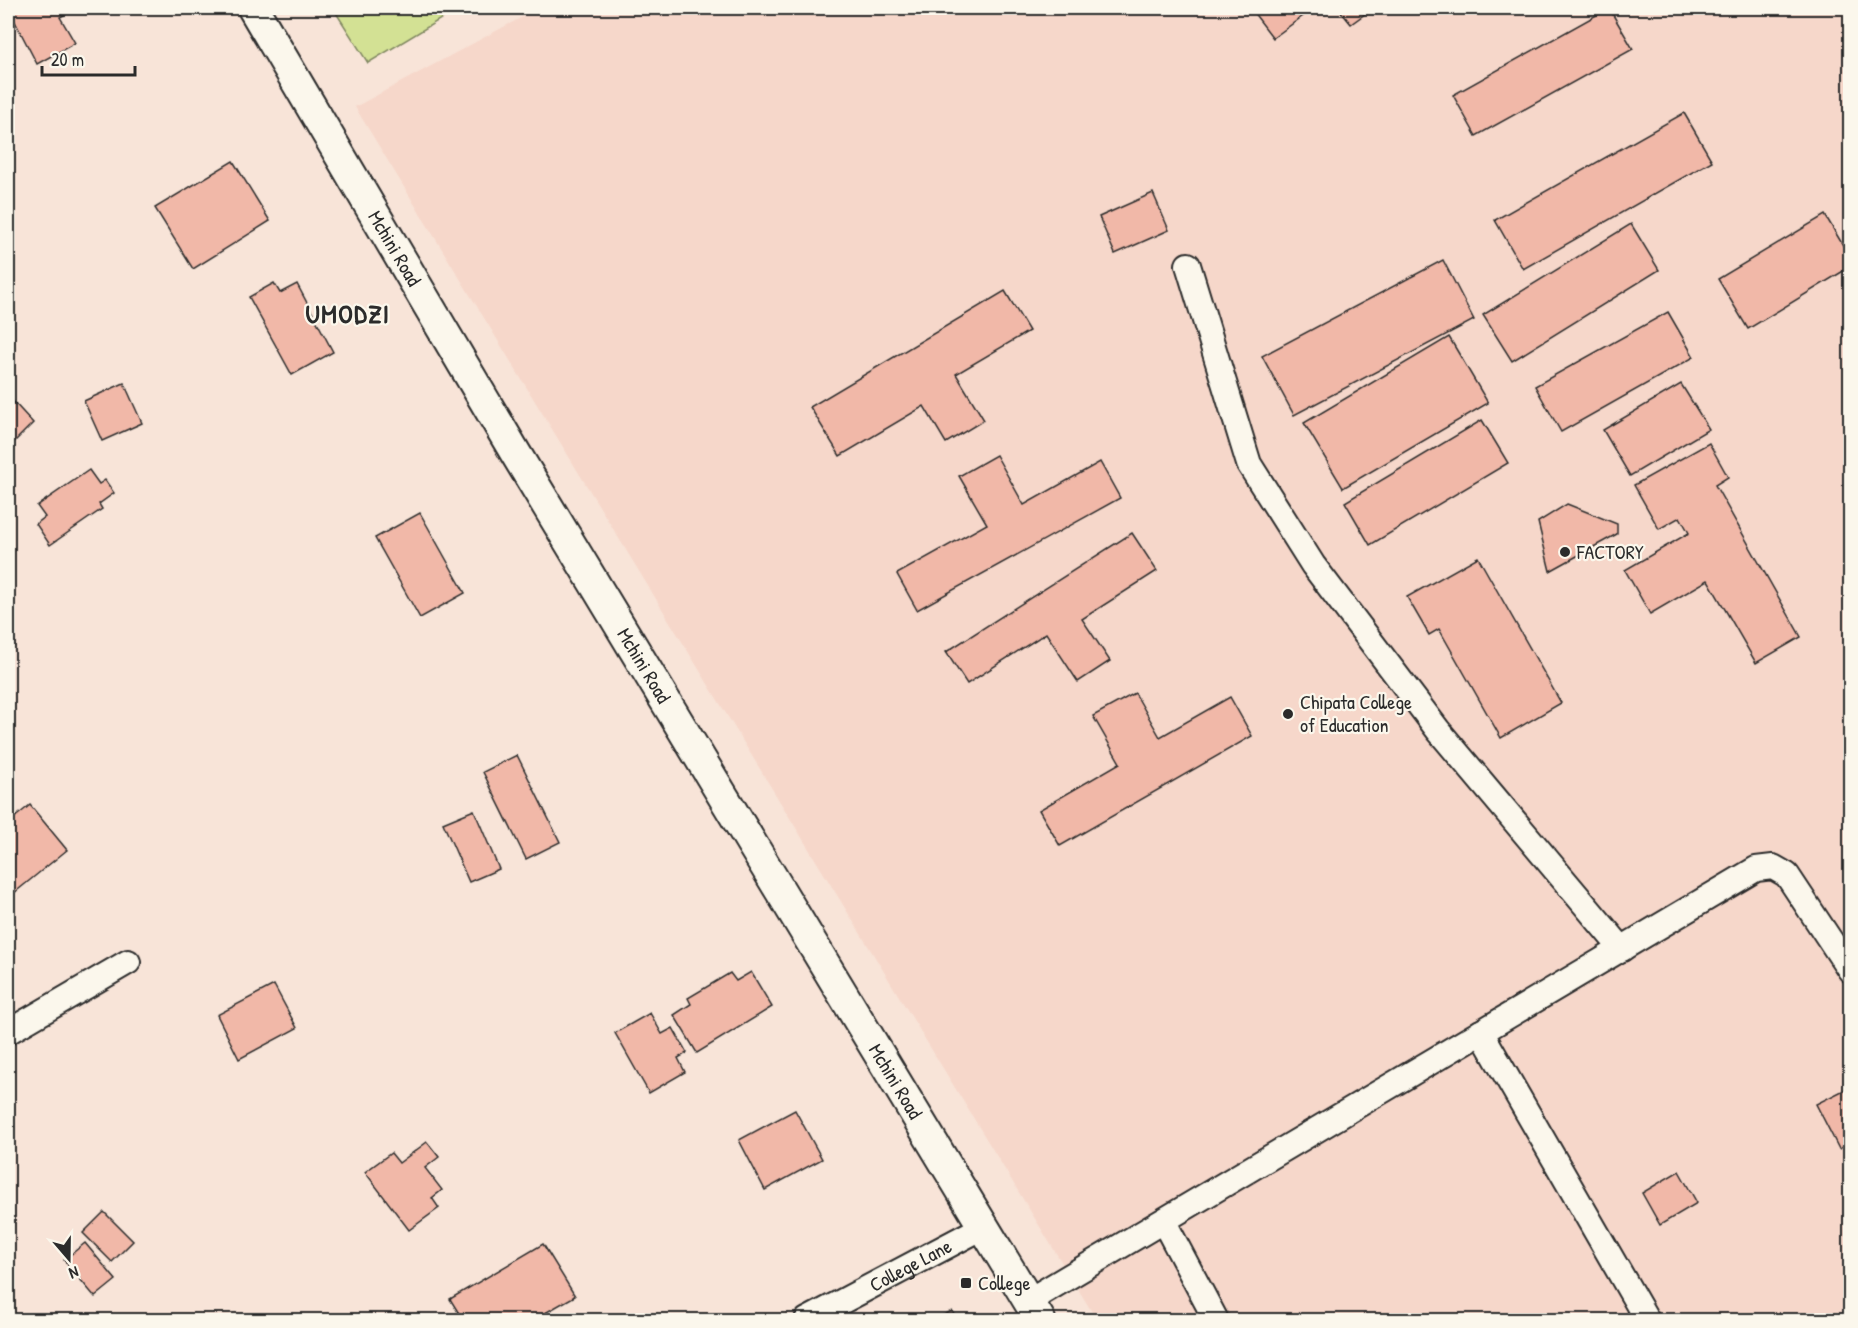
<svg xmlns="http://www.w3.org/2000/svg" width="1858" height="1328" font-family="'Patrick Hand',sans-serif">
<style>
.built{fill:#f6d7ca}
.green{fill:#d3e194;stroke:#7f8660;stroke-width:1.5}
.building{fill:#f1b8a8;stroke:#2b2b2b;stroke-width:1.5}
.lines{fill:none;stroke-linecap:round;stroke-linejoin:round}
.minor-casing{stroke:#2b2b2b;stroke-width:28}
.tertiary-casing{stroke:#2b2b2b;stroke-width:34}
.minor{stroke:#fbf7ec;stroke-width:24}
.tertiary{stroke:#fbf7ec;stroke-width:30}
.poi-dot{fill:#2b2b2b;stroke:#fbf7ec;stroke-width:2}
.labels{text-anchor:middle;stroke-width:4.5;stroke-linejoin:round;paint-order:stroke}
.street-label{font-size:20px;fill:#2b2b2b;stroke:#fbf7ec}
.poi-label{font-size:20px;fill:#2b2b2b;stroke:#fbf7ec;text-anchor:start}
.district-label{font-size:26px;font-weight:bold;letter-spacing:1.5px;fill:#2b2b2b;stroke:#fbf7ec}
</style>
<rect width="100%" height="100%" fill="#f8e4d8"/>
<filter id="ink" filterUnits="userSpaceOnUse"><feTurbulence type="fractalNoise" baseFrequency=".0167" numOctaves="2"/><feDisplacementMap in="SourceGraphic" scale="12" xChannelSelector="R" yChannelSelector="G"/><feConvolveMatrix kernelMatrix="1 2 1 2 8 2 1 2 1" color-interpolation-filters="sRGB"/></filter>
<g filter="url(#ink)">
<polygon class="built" points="539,8 1850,8 1850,1320 1097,1320 355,107"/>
<polygon class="green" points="333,8 459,8 368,63"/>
<g class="building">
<polygon points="8,8 62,8 66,14 60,17 75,43 37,64"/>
<polygon points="1250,8 1314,8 1273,38"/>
<polygon points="1338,8 1373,8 1351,24"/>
<polygon points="1609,8 1633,49 1476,136 1453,95"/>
<polygon points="1684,113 1712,161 1523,269 1495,220"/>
<polygon points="233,161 270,221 193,269 155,208"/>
<polygon points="1153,193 1169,230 1115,254 1099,217"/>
<polygon points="1825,215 1850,257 1850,267 1748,329 1718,279"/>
<polygon points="1631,224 1659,270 1512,361 1483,315"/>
<polygon points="1443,260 1474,320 1294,415 1262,356"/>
<polygon points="274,283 280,293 297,284 333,352 292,375 249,297"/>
<polygon points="1005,291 1029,331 956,374 984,420 946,443 924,406 840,456 810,407"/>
<polygon points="1668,312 1694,357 1561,432 1535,386"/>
<polygon points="1449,337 1488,403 1343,488 1304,423"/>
<polygon points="124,383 142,423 102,441 84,401"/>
<polygon points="1681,384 1709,429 1630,476 1603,430"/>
<polygon points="11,399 33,423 8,448 8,402"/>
<polygon points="1482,420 1508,463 1370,545 1345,502"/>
<polygon points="1709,443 1728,477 1715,485 1801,637 1756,663 1708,580 1650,614 1625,570 1689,533 1680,517 1659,529 1634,485"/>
<polygon points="996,455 1024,505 1100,462 1120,498 917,610 897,574 987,524 959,476"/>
<polygon points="89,470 99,484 105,480 114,493 99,504 102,509 50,545 36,524 45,517 37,506"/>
<polygon points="1567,504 1617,524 1617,534 1550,571 1538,522"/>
<polygon points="420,513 465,593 420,618 375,538"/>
<polygon points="1132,533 1157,571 1082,619 1110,661 1078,682 1046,633 967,684 946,652"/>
<polygon points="1478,557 1561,703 1501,738 1439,629 1429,635 1407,597"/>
<polygon points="1135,693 1160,737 1230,697 1252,736 1060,846 1039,810 1120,763 1093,716"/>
<polygon points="517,755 560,842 526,859 483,772"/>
<polygon points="30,805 67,850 8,898 8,823"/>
<polygon points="474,810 499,869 469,882 443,823"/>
<polygon points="751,972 772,1007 697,1053 674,1015 691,1004 688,998 730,973 736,981"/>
<polygon points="274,985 297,1028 239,1059 217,1015"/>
<polygon points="650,1013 662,1034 673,1028 687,1053 678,1058 685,1072 649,1093 615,1033"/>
<polygon points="1850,1087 1850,1143 1839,1149 1816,1104"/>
<polygon points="795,1110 822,1159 765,1190 739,1140"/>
<polygon points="427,1142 439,1157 425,1168 442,1190 432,1198 439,1208 409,1230 365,1172 391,1153 399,1163"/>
<polygon points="1679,1171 1697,1203 1660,1225 1642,1193"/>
<polygon points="104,1212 133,1241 112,1262 83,1233"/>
<polygon points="85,1243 116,1280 95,1297 64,1260"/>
<polygon points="543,1244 575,1296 533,1320 463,1320 450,1299"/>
<polygon points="952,1311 957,1320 933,1320"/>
</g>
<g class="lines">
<g class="minor-casing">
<g id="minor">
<polyline points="1188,265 1249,464 1313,565 1438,730 1622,949"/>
<polyline points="8,1032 128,962"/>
<polyline points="1481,1032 1647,1320"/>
<polyline points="1164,1222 1216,1320"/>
<polyline points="1028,1301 1756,869 1773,867 1787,875 1850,970"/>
<path id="s1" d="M807,1320L983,1227"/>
</g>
</g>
<g class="tertiary-casing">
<g id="tertiary">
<path id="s2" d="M253,8L516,454L1040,1320"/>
</g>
</g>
<use href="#minor" class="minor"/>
<use href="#tertiary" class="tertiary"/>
</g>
</g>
<g class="poi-dot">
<circle cx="1565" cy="552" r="6"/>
<circle cx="1288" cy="714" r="6"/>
<rect x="960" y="1277" width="12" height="12" rx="3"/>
</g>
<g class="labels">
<g class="street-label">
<text dy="7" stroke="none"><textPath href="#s2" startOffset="279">Mchini Road</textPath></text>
<text dy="7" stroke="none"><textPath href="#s2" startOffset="765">Mchini Road</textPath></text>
<text dy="7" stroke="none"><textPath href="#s2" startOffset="1251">Mchini Road</textPath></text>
<text dy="7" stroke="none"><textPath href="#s1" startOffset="117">College Lane</textPath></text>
</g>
<g class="poi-label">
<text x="1577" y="559">FACTORY</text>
<text x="1300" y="709">Chipata College<tspan x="1300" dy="23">of Education</tspan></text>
<text x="978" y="1290">College</text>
</g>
<g class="district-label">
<text x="348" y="323">UMODZI</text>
</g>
</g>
<rect width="1858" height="1328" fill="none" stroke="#fbf7ec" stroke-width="30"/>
<rect x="15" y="15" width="1828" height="1298" fill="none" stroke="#2b2b2b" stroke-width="2" filter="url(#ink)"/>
<g transform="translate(69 1259) rotate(160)" stroke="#fbf7ec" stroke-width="4.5" paint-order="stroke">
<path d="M0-4.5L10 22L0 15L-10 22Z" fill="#2b2b2b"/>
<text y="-9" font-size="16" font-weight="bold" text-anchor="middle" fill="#2b2b2b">N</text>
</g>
<path d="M42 66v9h93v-9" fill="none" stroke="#2b2b2b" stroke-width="3"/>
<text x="51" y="66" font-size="18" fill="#2b2b2b" stroke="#fbf7ec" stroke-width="4.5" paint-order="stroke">20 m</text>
</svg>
